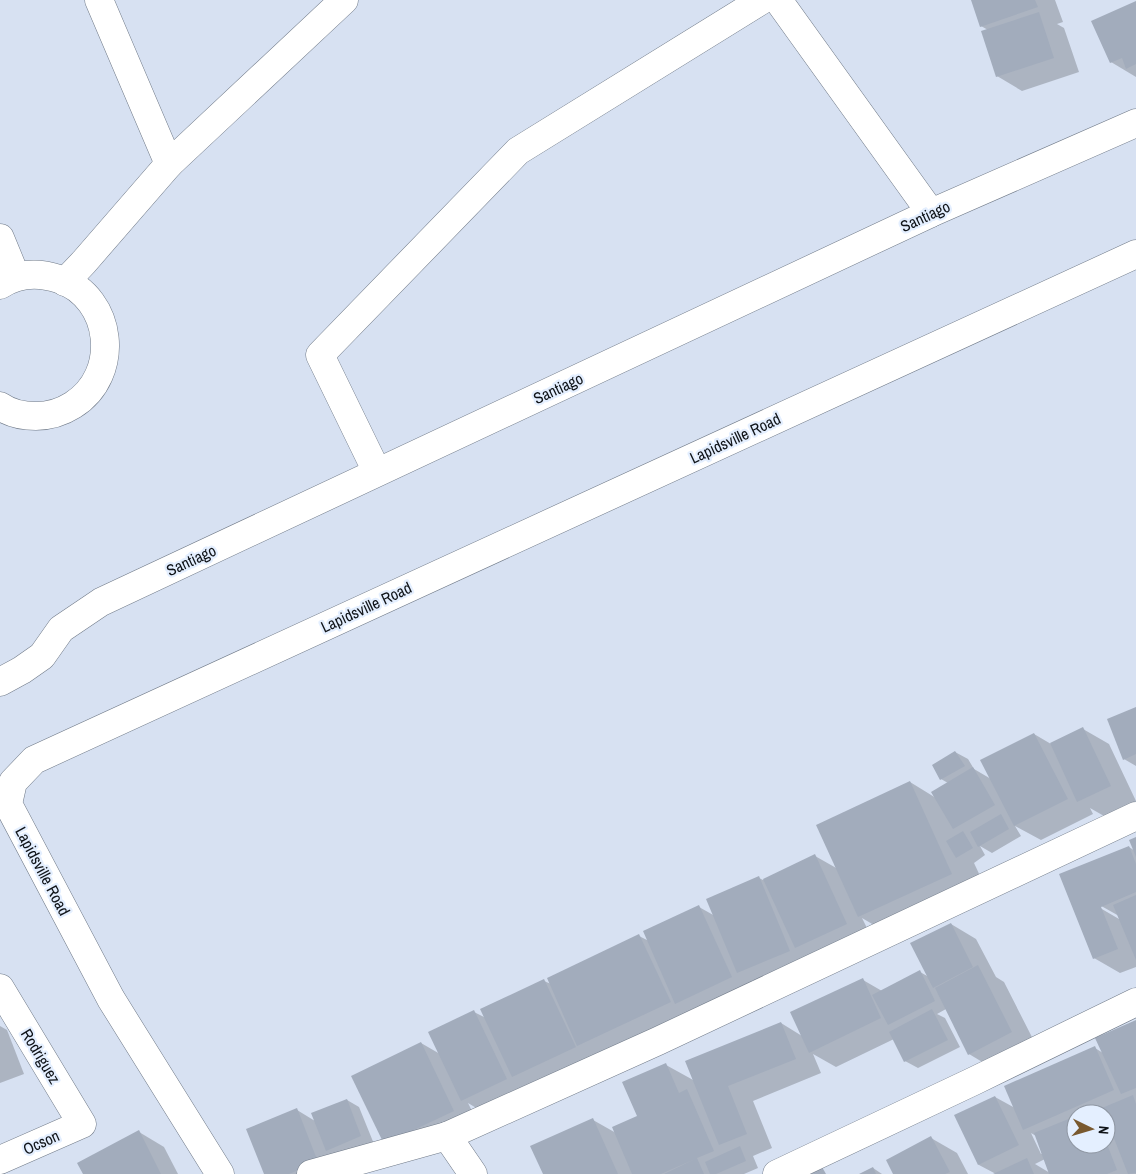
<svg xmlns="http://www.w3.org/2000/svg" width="1136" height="1174" font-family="'Archivo Narrow',sans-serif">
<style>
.shadow{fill:#0003;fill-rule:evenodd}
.building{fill:#a2acbc}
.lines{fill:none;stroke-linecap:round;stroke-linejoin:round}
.minor-casing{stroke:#707a88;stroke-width:29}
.minor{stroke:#fff;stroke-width:28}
.labels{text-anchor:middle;stroke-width:4.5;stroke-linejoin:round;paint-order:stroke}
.street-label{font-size:16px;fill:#0f1318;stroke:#e4efff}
</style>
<rect width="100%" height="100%" fill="#d7e1f2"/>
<g class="shadow">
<polygon points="972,0 1055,0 1063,22 1057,24 1064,28 1079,72 1022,91 997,76 988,30 981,26"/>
<polygon points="1136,2 1136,77 1111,62"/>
<polygon points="1136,709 1136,766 1124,759"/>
<polygon points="1083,729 1109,744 1136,801 1104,816 1090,808 1093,814 1041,840 1015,826 1021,836 992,853 980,846 985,855 974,863 989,895 896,938 862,918 872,938 764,987 752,980 757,992 488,1115 468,1103 479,1125 385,1143 421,1043 440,1054 474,1012 486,1018 544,981 551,984 639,936 649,941 699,907 715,916 759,878 763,880 815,856 838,869 910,782 936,798 948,783 941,779 955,752 968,759 974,769 991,779 1034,734 1051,744"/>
<path d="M1136,838V967L1120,973L1094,958L1061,875L1129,847L1135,851ZM1096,903L1119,916V919L1095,905Z"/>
<polygon points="951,924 976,939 996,977 1004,982 1037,1047 994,1069 969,1054 946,1009 937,1014 945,1018 960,1047 918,1068 905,1061 894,1039 836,1067 813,1054 821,1073 753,1101 772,1148 753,1156 758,1168 744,1174 544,1174 593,1120 616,1133 639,1117 666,1065 695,1081 781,1023 802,1036 863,980 882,991 920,972 929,977"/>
<path d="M1136,1021V1174H996L979,1165L956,1116L995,1097L1015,1108L1095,1048L1103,1053ZM1076,1114H1106V1144H1076ZM1031,1133L1036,1136L1043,1153L1041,1154ZM1045,1159L1050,1173L1035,1164Z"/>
<polygon points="0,1026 7,1030 24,1074 0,1083"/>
<polygon points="347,1100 359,1107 374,1144 341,1174 265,1174 297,1110 315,1121"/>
<polygon points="139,1132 164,1147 178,1174 84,1174"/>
<polygon points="931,1138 957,1153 968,1174 894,1174"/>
<polygon points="873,1168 882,1174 862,1174"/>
</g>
<g class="building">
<polygon points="971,0 1035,0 1038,7 980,27"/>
<polygon points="1136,1 1136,64 1126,69 1122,58 1110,63 1091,21"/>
<polygon points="1039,12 1054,58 996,77 981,31"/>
<polygon points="1136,707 1136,754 1123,760 1107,719"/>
<polygon points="1083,727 1111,786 1077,802 1050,743"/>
<polygon points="1034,733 1068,799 1014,826 980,760"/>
<polygon points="955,751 965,766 940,780 932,765"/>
<polygon points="973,767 995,805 953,829 931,792"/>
<polygon points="910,781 952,874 858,917 816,825"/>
<polygon points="1001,814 1009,829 978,847 970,832"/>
<polygon points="963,831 973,848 956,858 946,841"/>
<polygon points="1136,837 1136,857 1129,840"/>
<polygon points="1129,846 1136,864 1136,892 1101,907 1118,949 1093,959 1059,874"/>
<polygon points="815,854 847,924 795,948 763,879"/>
<polygon points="759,876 790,951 737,973 706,899"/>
<polygon points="1136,895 1136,960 1113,905"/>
<polygon points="699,905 732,977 675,1004 643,931"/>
<polygon points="951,923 973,967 933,988 910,943"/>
<polygon points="639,934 671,1002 577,1046 547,978"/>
<polygon points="978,965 1012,1032 968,1055 935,988"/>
<polygon points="920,970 935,1001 888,1025 872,995"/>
<polygon points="863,978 881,1018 809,1053 790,1012"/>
<polygon points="544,979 576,1047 512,1077 480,1009"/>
<polygon points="932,1009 948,1040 904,1062 889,1032"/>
<polygon points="474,1010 507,1079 461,1101 428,1032"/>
<polygon points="1136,1020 1136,1088 1121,1094 1095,1038"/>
<polygon points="781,1022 796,1059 728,1086 747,1134 719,1145 685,1061"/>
<polygon points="421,1042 454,1111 384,1144 351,1076"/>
<polygon points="1095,1046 1114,1090 1023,1130 1004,1086"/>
<polygon points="666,1063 679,1093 687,1089 714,1151 697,1158 704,1174 664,1174 695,1159 661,1174 632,1174 612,1127 637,1116 622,1082"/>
<polygon points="1133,1095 1136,1104 1136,1173 1128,1174 1106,1118 1106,1114 1104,1114 1102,1108"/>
<polygon points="995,1096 1019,1145 978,1165 954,1115"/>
<polygon points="347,1099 361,1136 326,1151 311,1113"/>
<polygon points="297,1108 318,1162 289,1174 264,1174 246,1129"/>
<polygon points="1076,1116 1076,1144 1107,1144 1117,1170 1107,1174 1049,1174 1034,1133"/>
<polygon points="593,1118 618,1174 543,1174 530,1146"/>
<polygon points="139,1130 161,1174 83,1174 77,1163"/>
<polygon points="931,1136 950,1172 945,1174 893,1174 886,1160"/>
<polygon points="740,1146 746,1161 716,1174 710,1174 705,1162"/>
<polygon points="1027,1158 1034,1174 993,1174"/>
<polygon points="822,1167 826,1174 809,1174"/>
<polygon points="873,1167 876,1174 859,1174"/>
</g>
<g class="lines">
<g class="minor-casing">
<g id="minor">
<polyline points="99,0 169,164"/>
<polyline points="778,0 931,213"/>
<polyline points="0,238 16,277"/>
<polyline points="65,282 84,262 169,164 344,0"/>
<path d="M0,285C18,273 38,272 59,279C114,298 121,375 73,405C62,412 49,416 36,416C24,416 11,414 0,406"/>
<polyline points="377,472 320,355 518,151 762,0"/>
<polyline points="0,682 22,670 42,656 61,629 101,602 931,213 1136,123"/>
<polyline points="0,988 82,1124 0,1160"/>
<polyline points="447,1136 473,1174"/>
<polyline points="220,1174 111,999 8,804 13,782 34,760 1136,254"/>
<polyline points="311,1174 447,1136 658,1041 1136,816"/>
<polyline points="777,1174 974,1081 1136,1002"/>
</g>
</g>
<use href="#minor" class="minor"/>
</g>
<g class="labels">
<g class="street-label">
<text transform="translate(925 216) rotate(-25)" y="6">Santiago</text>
<text transform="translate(558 388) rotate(-25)" y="6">Santiago</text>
<text transform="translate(735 438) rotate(-25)" y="6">Lapidsville Road</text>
<text transform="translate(191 560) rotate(-25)" y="6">Santiago</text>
<text transform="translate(366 607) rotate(-25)" y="6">Lapidsville Road</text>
<text transform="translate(43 871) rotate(62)" y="6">Lapidsville Road</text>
<text transform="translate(41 1056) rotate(59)" y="6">Rodriguez</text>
<text transform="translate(41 1142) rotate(-24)" y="6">Ocson</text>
</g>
</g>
<g transform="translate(1091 1129) rotate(95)"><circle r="24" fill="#e4efff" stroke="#8f97a3"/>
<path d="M0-4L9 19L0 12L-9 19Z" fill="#79592f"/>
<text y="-8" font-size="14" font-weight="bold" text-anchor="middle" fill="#0f1318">N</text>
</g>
</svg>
